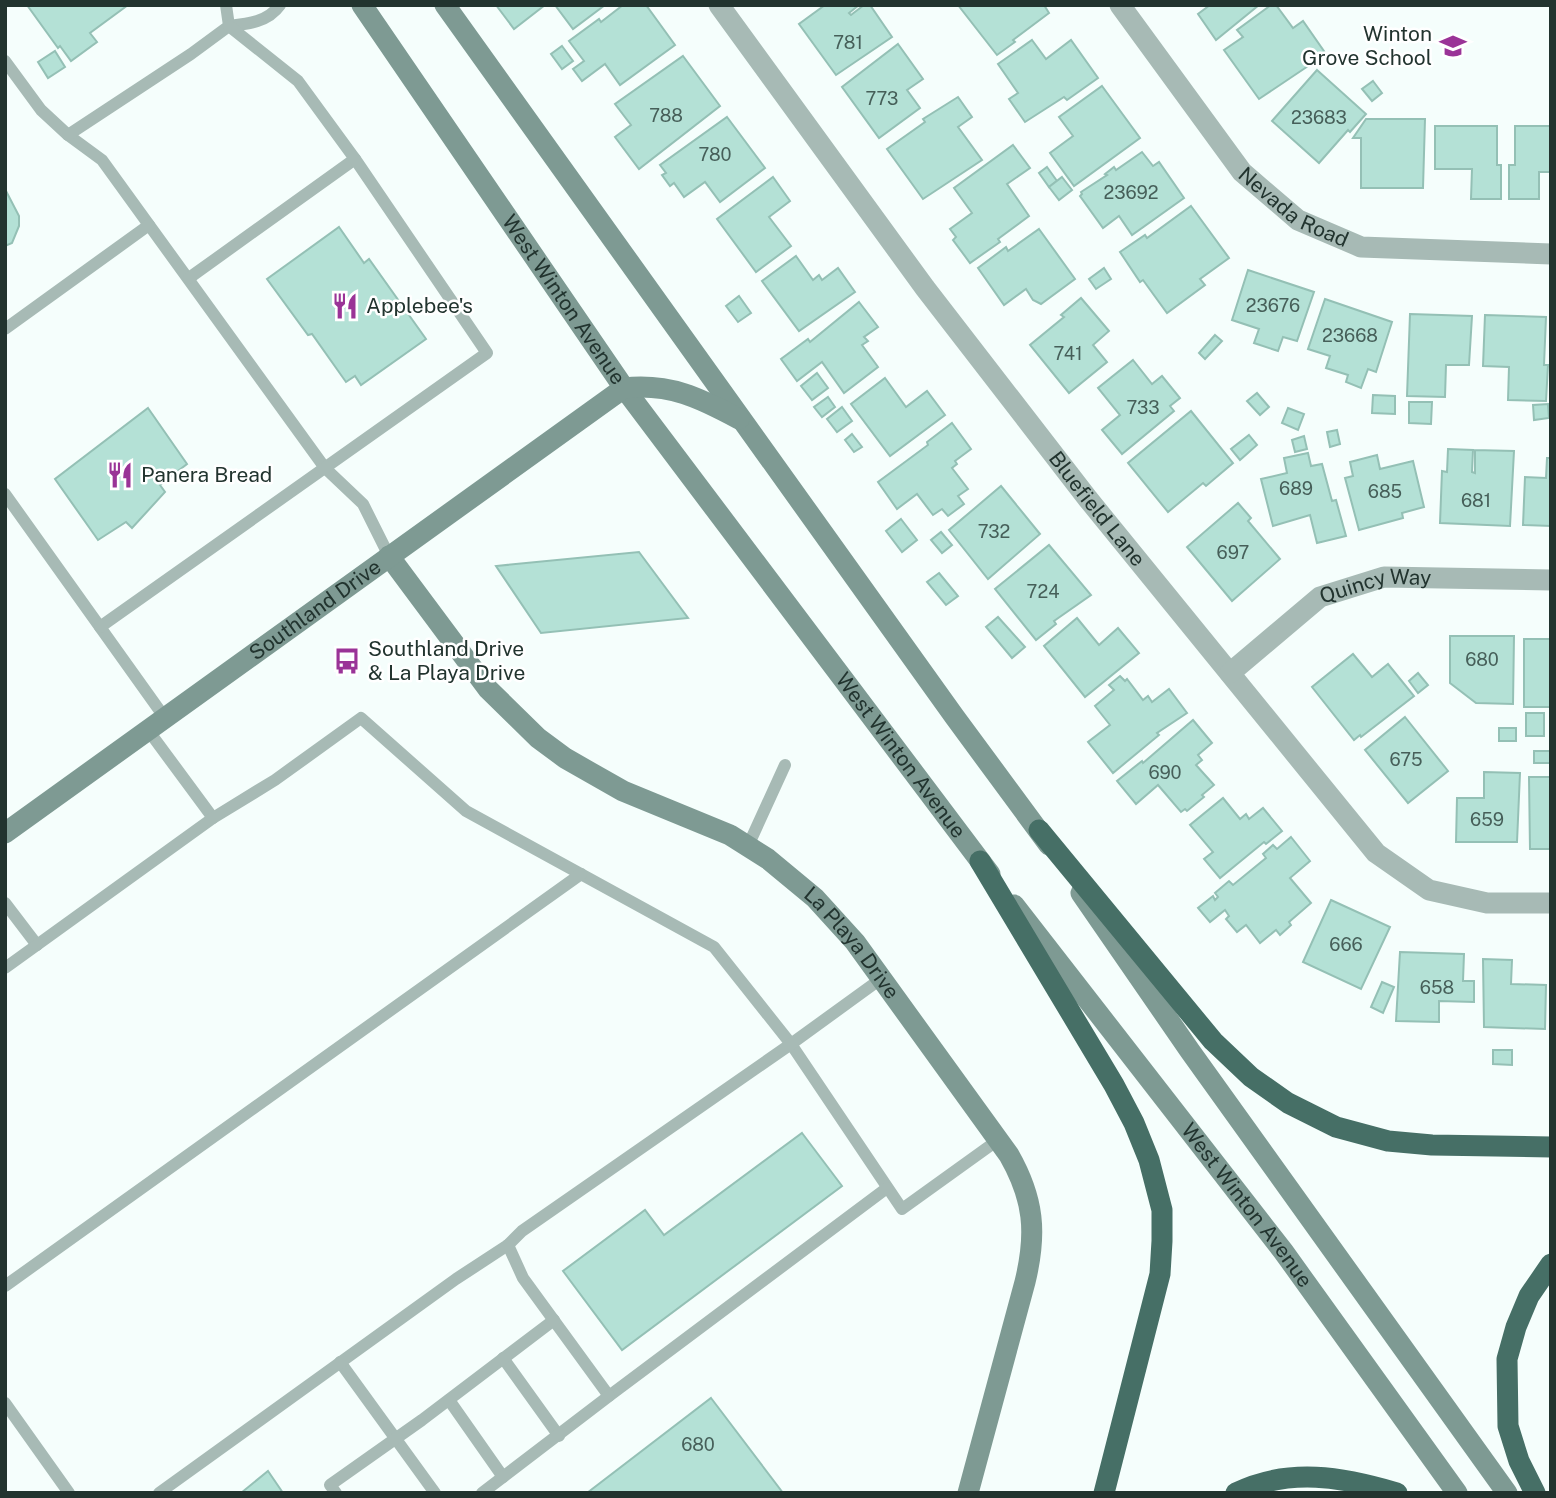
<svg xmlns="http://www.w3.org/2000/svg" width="1556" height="1498" font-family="'Public Sans',sans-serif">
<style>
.building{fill:#b4e1d6;stroke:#94c0b5;stroke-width:2}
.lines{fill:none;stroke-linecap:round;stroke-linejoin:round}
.lane{stroke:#a7bab5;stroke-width:12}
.street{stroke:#a7bab5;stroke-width:21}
.secondary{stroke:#7e9a93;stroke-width:21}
.highway{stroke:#466f66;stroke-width:21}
.labels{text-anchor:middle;stroke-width:5;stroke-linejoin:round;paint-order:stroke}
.number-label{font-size:18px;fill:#465f59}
.poi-label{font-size:21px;fill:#22342f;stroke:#fff;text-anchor:start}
.street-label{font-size:21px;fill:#22342f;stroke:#fff}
</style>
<rect width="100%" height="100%" fill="#f5fefc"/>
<g class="building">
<polygon points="27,5 128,5 90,33 97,42 71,61 60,46 58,48"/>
<polygon points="496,5 545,5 514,29"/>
<polygon points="555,5 605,5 573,29"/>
<polygon points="623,5 646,5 675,45 620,85 605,64 582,81 573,69 584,61 569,41 599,19 601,22"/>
<polygon points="825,5 859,5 849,13 851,15 864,5 870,5 892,37 836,75 799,24"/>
<polygon points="958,5 1044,5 1049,13 1013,40 1015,42 997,55"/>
<polygon points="1210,5 1259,5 1216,40 1198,14"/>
<polygon points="1271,5 1276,5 1293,28 1303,21 1326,54 1259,99 1224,50 1243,37 1237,30"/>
<polygon points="1032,40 1046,59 1071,40 1098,78 1067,100 1064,97 1025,122 1009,99 1018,93 998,64"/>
<polygon points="898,44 923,79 907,90 920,108 879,138 842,87"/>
<polygon points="562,46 573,61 562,69 551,54"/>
<polygon points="55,51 65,67 48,78 38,62"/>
<polygon points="683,56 720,106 639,169 615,137 631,125 615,104"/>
<polygon points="1317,70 1366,114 1350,132 1348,130 1319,163 1272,121"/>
<polygon points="1373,81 1382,93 1372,101 1362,89"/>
<polygon points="1102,86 1140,138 1074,186 1050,153 1073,136 1059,117"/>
<polygon points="958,97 972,117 958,127 982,160 923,199 887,149 925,122 923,119"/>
<polygon points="727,117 765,168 720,202 705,182 684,197 674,183 670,186 662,175 666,173 660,165"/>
<polygon points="1366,119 1425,119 1423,188 1361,188 1361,138 1353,138"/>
<polygon points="1435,126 1497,126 1497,165 1501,165 1501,199 1471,199 1472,169 1435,169"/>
<polygon points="1515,126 1551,126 1551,172 1539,172 1539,199 1509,199 1509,165 1515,165"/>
<polygon points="1013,145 1030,168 1007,184 1029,216 998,239 1000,242 970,263 953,240 956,237 950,229 972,213 954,188"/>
<polygon points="1142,152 1153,166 1159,162 1184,198 1132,235 1119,216 1103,228 1080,196 1082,194 1081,192 1107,175 1105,174 1114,167 1116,170"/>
<polygon points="1047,167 1057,181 1049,187 1039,173"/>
<polygon points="773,177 790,201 769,217 791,246 756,272 717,219"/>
<polygon points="1062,177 1072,190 1059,200 1049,187"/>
<polygon points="5,189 19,216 19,226 12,243 5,246"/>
<polygon points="1191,206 1229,258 1200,279 1205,285 1167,313 1143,280 1140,282 1120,252 1145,235 1147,238"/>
<polygon points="339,227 364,263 369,259 426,339 361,385 355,376 346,382 312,334 308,335 267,279"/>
<polygon points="1039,229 1075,279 1041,304 1033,300 1026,289 1004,305 978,268 1006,247 1008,251"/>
<polygon points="796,256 813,280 819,275 822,280 838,268 855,292 799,331 762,281"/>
<polygon points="1104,268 1111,279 1096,289 1089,279"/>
<polygon points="1248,270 1314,292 1297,341 1283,337 1278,351 1254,343 1259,329 1232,320"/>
<polygon points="739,296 751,313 738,322 726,306"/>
<polygon points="1081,298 1109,331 1093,345 1107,362 1069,393 1030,345 1064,317 1061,315"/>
<polygon points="1325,299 1392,322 1376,372 1368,369 1361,388 1346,382 1348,375 1326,368 1330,356 1308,349"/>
<polygon points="859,302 878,327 864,337 868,341 862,345 878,367 844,393 822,362 797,381 781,359 808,339 810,342"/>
<polygon points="1410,314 1472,316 1469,365 1446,365 1445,397 1407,396"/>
<polygon points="1485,315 1546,317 1544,365 1548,365 1546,401 1508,400 1509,367 1483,366"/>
<polygon points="1215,335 1222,341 1205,359 1199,353"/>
<polygon points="1133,360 1152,384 1162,376 1180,398 1170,406 1174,411 1122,454 1102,430 1120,415 1098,388"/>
<polygon points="817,373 828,388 812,400 801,386"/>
<polygon points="885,378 906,407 927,391 945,415 890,456 851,404"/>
<polygon points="1257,393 1269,407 1260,415 1247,401"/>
<polygon points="1373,395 1395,396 1395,414 1372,413"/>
<polygon points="828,397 835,407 822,417 814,407"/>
<polygon points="1409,402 1432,402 1431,424 1409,423"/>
<polygon points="1548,404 1549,418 1534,420 1533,405"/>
<polygon points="842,407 852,421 837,432 827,419"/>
<polygon points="148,408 187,464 160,485 165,492 132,528 126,522 98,540 55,479"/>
<polygon points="1288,408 1304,414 1298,430 1282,423"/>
<polygon points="1191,411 1233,463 1206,486 1203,483 1168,512 1128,463"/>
<polygon points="952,423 971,449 955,461 957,464 952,468 968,489 958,496 964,504 948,516 942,509 933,515 917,494 897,509 878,482 928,445 927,442"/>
<polygon points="1337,430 1340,444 1330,447 1327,432"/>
<polygon points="852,434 862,447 854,452 845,440"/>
<polygon points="1249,435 1257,445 1240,460 1231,449"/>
<polygon points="1304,436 1307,449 1295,452 1292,440"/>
<polygon points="1448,449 1473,450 1472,472 1475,473 1475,450 1514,451 1510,526 1440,523 1442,471 1447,472"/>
<polygon points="1308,453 1311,466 1322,464 1332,501 1336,500 1346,536 1317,543 1310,515 1273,526 1261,479 1287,473 1284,458"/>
<polygon points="1377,455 1380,469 1413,461 1424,507 1402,513 1403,518 1359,530 1345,478 1353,476 1350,462"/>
<polygon points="1547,458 1551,458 1551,526 1523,525 1525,477 1546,478"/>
<polygon points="1001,486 1040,534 988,579 949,530"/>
<polygon points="1238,503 1251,518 1248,521 1280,559 1232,601 1187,547"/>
<polygon points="901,519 917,540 902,552 886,531"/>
<polygon points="941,532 952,545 942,553 931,540"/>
<polygon points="1049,545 1091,595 1054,621 1056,624 1036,640 995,589"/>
<polygon points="639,552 688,618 541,633 496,566"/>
<polygon points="939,573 958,596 946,605 927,582"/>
<polygon points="998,617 1025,647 1012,658 986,627"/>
<polygon points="1077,618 1099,645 1118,628 1139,653 1085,697 1044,646"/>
<polygon points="1450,636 1514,636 1513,704 1476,703 1450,683"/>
<rect x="1524" y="639" width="27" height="68"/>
<polygon points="1353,654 1372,677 1388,664 1414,696 1361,737 1360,735 1354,740 1312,687"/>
<polygon points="1418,673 1428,685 1418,693 1409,681"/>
<polygon points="1120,676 1125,681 1127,679 1143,700 1148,696 1152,702 1169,689 1187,713 1157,733 1159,735 1113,773 1088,742 1110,725 1095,706 1114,690 1109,685"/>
<rect x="1526" y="713" width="18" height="23"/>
<polygon points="1405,717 1448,771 1408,803 1365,750"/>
<polygon points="1193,720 1212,743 1198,755 1202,760 1196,765 1214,785 1202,795 1204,797 1187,811 1185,809 1181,812 1158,785 1136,804 1117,781 1142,761 1143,763"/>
<rect x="1499" y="728" width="17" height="13"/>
<rect x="1534" y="751" width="17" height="12"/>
<polygon points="1484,772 1520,773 1517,842 1456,842 1457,798 1484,798"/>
<polygon points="1529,777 1551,777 1551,849 1530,849"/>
<polygon points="1223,798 1240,819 1246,814 1249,819 1263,808 1282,831 1266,844 1264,842 1220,878 1204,859 1213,852 1190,825"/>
<polygon points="1291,837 1310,861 1290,878 1311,903 1289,922 1291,925 1280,935 1276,930 1260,943 1246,925 1237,932 1226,919 1229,916 1225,910 1210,922 1198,908 1213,896 1215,900 1218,897 1215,893 1229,881 1233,885 1266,858 1263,854 1273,845 1277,849"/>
<polygon points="1331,900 1390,927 1361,989 1303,962"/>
<polygon points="1400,952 1464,954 1463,981 1474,981 1474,1002 1439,1001 1439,1022 1396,1021"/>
<polygon points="1483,959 1512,960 1511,984 1546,985 1545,1029 1484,1027"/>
<polygon points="1382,982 1394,987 1383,1013 1371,1007"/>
<polygon points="1493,1050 1512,1050 1512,1065 1493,1064"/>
<polygon points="802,1133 842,1186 622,1350 563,1271 645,1210 664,1235"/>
<polygon points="711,1398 783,1493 587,1493"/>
<polygon points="268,1471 283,1493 241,1493"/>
</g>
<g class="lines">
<g class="lane">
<path d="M229,26C248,24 268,22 280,5"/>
<polyline points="5,61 41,110 68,135 102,160 325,468 363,504 389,556"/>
<polyline points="68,135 191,54 229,26 226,5"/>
<polyline points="189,278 355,159"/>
<polyline points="5,329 149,225"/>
<polyline points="5,494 165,718"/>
<polyline points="100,627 487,353 355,159 298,81 229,26"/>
<polyline points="148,730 213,818"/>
<polyline points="748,846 785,765"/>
<polyline points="5,903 37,945"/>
<polyline points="5,968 213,818 275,780 361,718 466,811 714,947 791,1044 902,1209 998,1140"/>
<polyline points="508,1245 523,1278 609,1396 887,1188"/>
<polyline points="5,1286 581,874"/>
<polyline points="503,1358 559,1436"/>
<polyline points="340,1362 435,1493"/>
<polyline points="449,1400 503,1477"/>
<polyline points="5,1403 69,1493"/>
<polyline points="159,1493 456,1279 508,1245 522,1231 791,1044 882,978"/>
<polyline points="336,1493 330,1485 422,1420 554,1320"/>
<polyline points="482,1493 609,1396"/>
</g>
<g class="street">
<path id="s1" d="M719,5L925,288L1088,499L1376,853L1429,890L1487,903H1551"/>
<path id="s2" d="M1120,5L1242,172L1298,220L1361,247L1551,254"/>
<path id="s3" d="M1230,673L1320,597L1384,577L1551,580"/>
</g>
<g class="secondary">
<path id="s4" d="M362,5L624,388L990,874"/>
<polyline points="445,5 954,716 1049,845"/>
<path id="s5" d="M389,556L488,689L538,738L565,758L623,791L730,835L768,859L815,898L855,942L1009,1155C1034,1199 1037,1233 1025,1282L968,1493"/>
<path id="s6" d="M5,833L624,388C670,383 700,398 739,419"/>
<polyline points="1081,893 1190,1051 1507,1493"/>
<path id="s7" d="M1014,905L1283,1251L1457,1493"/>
</g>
<g class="highway">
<polyline points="1039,830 1213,1041 1251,1077 1288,1103 1336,1127 1388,1141 1432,1145 1551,1147"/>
<polyline points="980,861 1114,1085 1134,1123 1149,1160 1162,1210 1162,1241 1160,1274 1104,1493"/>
<path d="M1236,1493C1289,1467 1343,1477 1397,1493"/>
<polyline points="1535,1493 1519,1461 1508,1426 1507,1359 1516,1327 1529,1296 1551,1264"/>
</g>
</g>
<defs>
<g id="school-bare" transform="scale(2.1)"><path d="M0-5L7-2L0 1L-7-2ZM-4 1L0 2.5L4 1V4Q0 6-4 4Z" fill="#9a3397" stroke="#fff" stroke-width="2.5" paint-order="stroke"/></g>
<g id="restaurant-bare" transform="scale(2.1)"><path d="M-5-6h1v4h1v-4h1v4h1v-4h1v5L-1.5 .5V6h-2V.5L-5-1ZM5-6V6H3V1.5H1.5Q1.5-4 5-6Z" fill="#9a3397" stroke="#fff" stroke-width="2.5" paint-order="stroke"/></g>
<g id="bus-bare" transform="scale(2.1)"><path d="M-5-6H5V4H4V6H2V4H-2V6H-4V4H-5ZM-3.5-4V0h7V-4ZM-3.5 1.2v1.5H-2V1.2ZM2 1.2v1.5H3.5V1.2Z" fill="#9a3397" stroke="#fff" stroke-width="2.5" paint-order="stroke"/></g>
</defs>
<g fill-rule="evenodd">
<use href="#school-bare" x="1453" y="46"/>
<use href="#restaurant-bare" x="345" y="306"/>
<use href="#restaurant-bare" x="120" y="475"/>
<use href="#bus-bare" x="347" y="661"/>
</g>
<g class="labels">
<g class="number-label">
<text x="848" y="49">781</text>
<text x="882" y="105">773</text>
<text x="666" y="122">788</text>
<text x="1319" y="124">23683</text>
<text x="715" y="161">780</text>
<text x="1131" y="199">23692</text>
<text x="1273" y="312">23676</text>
<text x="1350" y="342">23668</text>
<text x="1068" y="360">741</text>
<text x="1143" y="414">733</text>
<text x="1296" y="495">689</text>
<text x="1385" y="498">685</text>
<text x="1476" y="507">681</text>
<text x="994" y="538">732</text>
<text x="1233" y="559">697</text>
<text x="1043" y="598">724</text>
<text x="1482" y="666">680</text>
<text x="1406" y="766">675</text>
<text x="1165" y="779">690</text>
<text x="1487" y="826">659</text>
<text x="1346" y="951">666</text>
<text x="1437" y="994">658</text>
<text x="698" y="1451">680</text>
</g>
<g class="poi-label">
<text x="1432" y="41" text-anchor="end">Winton<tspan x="1432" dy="24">Grove School</tspan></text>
<text x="366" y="313">Applebee's</text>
<text x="141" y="482">Panera Bread</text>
<text x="368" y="656">Southland Drive<tspan x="368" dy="24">&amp; La Playa Drive</tspan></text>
</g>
<g class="street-label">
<text dy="7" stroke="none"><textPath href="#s2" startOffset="270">Nevada Road</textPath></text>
<text dy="7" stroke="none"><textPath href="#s4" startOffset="357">West Winton Avenue</textPath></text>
<text dy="7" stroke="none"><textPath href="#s1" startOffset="630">Bluefield Lane</textPath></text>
<text dy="7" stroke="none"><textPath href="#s3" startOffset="175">Quincy Way</textPath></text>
<text dy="7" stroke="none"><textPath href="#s6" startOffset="382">Southland Drive</textPath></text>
<text dy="7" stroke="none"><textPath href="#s4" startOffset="924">West Winton Avenue</textPath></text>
<text dy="7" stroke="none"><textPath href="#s5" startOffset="616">La Playa Drive</textPath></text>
<text dy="7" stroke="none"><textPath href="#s7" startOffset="380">West Winton Avenue</textPath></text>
</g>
</g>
<rect width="1556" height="1498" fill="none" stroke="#22342f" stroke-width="14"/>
</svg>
